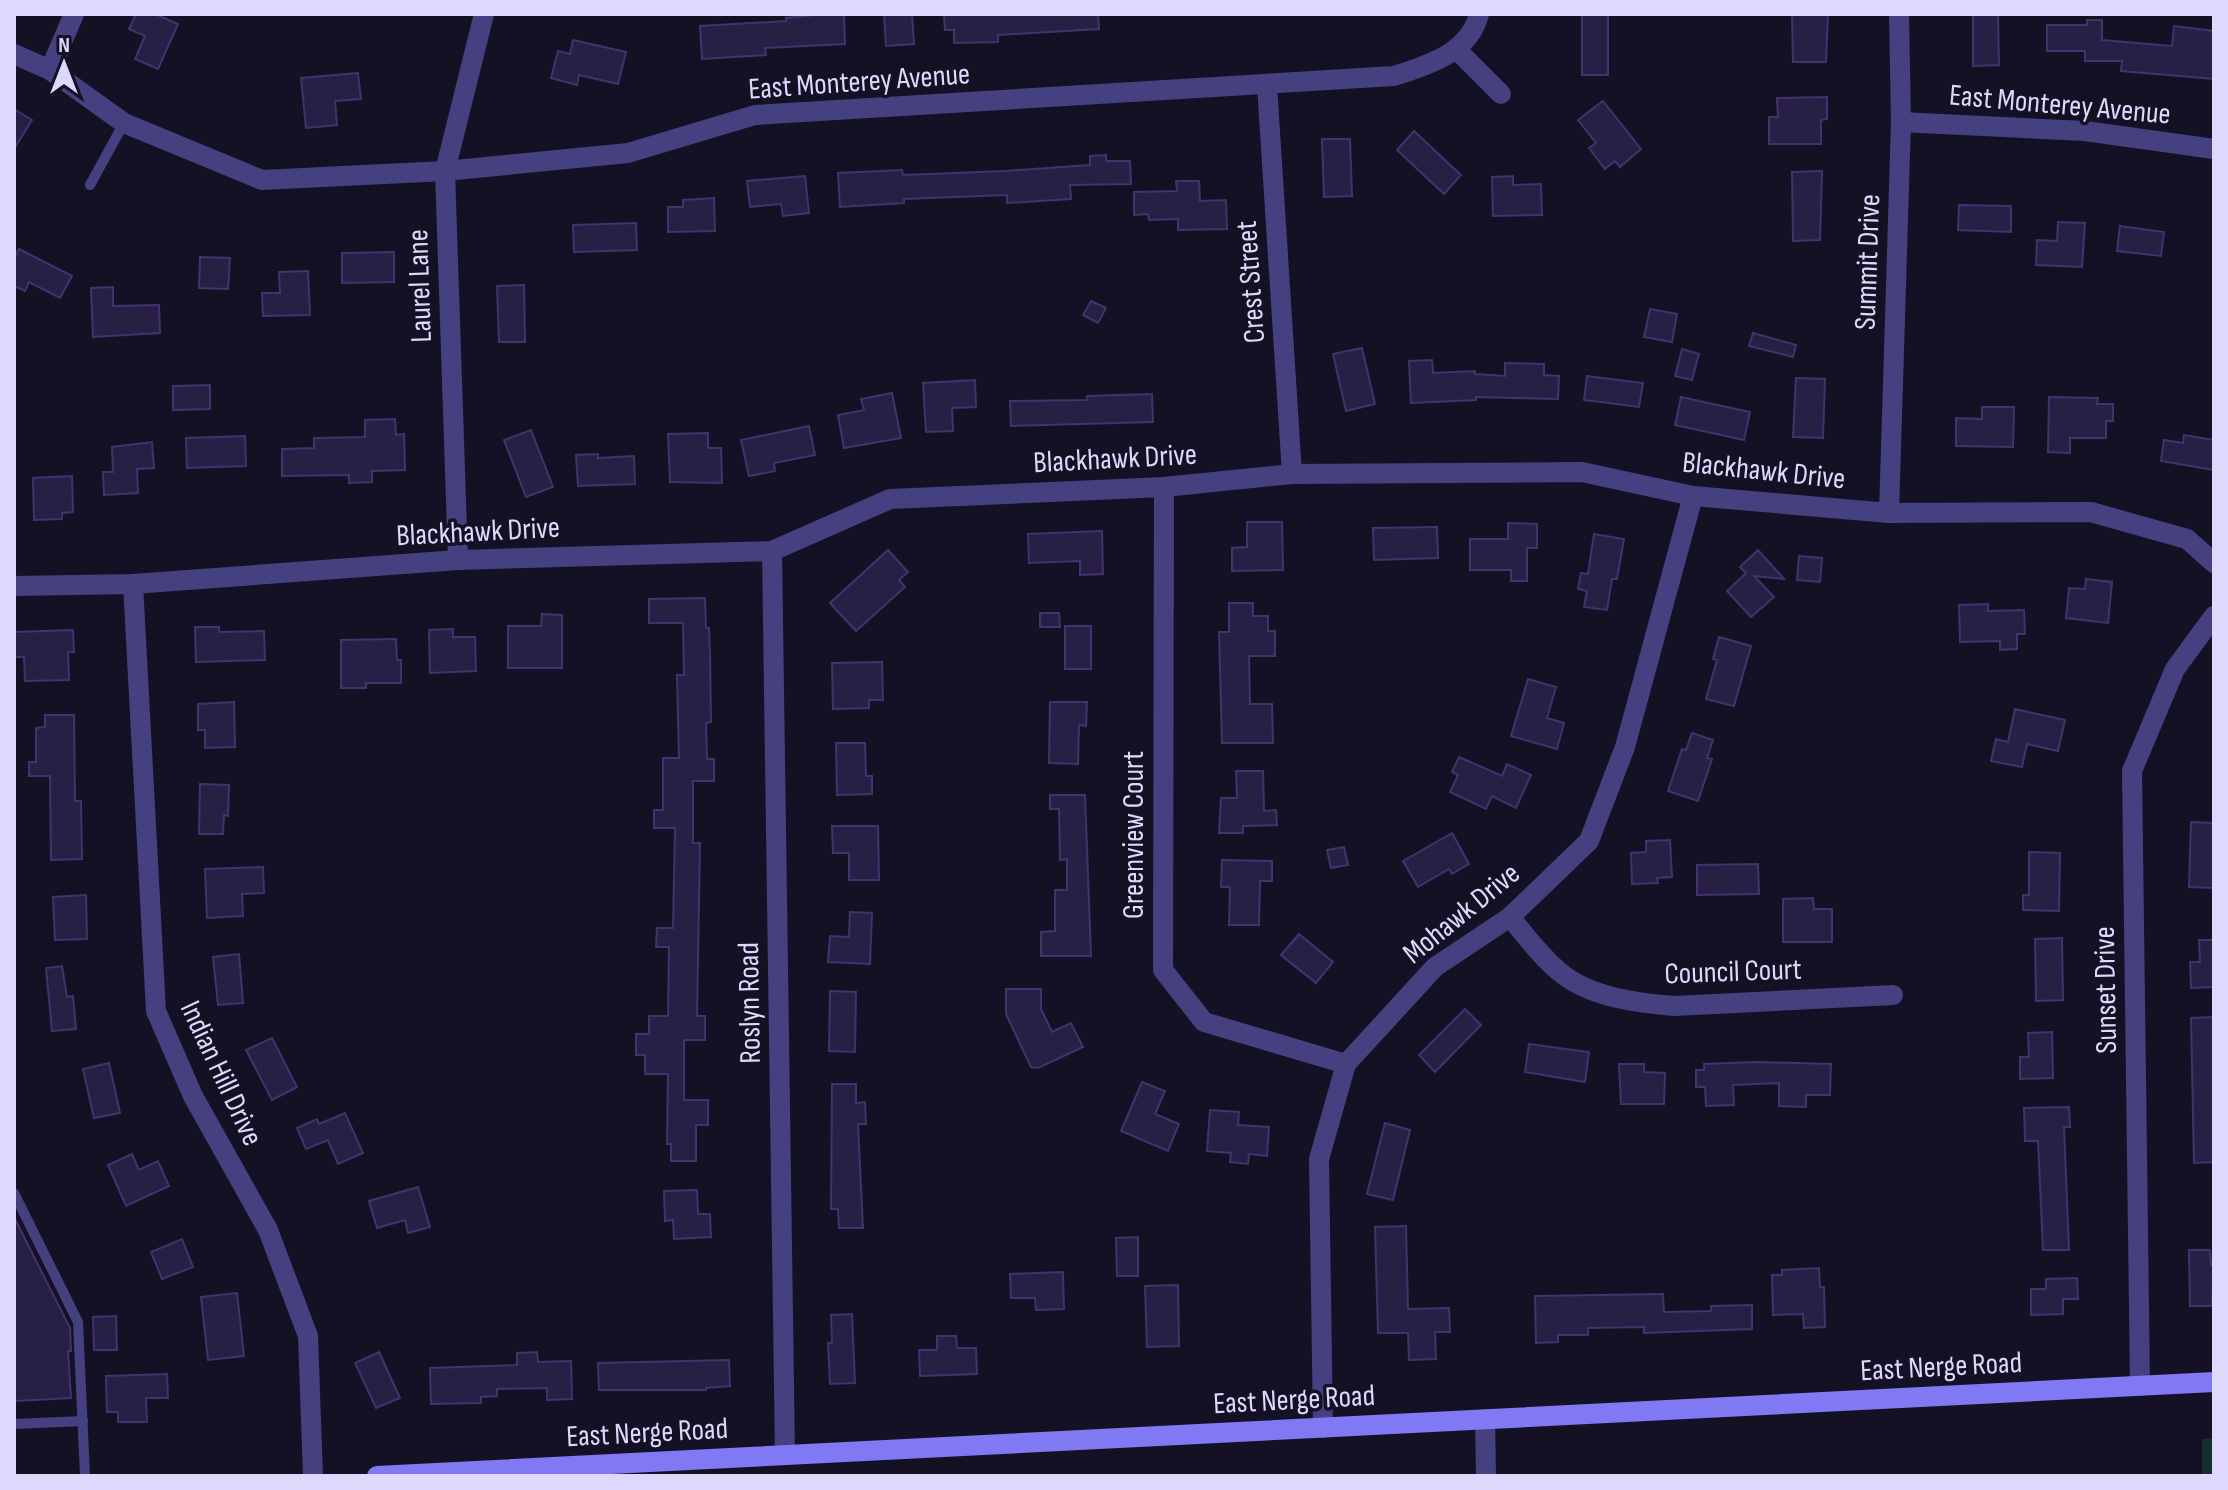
<svg xmlns="http://www.w3.org/2000/svg" width="2228" height="1490" font-family="'Sofia Sans Condensed',sans-serif">
<style>
.green{fill:#152f2f}
.building{fill:#281f45;stroke:#41336e;stroke-width:2}
.lines{fill:none;stroke-linecap:round;stroke-linejoin:round}
.service{stroke:#454180;stroke-width:10}
.minor{stroke:#454180;stroke-width:20}
.secondary{stroke:#8079f3;stroke-width:20}
.labels{text-anchor:middle;stroke-width:7;stroke-linejoin:round;paint-order:stroke}
.street-label{font-size:30px;fill:#ded9fc;stroke:#151125}
</style>
<rect width="100%" height="100%" fill="#151125"/>
<polygon class="green" points="2214,1438 2214,1476 2202,1476 2202,1439"/>
<g class="building">
<polygon points="136,14 155,14 178,24 158,69 135,59 145,36 129,29"/>
<polygon points="824,14 844,14 845,44 765,48 766,55 702,59 700,26 786,21 786,18"/>
<polygon points="884,14 912,14 914,44 886,46"/>
<polygon points="944,14 1098,14 1099,29 998,35 998,42 954,43 954,30 945,30"/>
<rect x="1582" y="14" width="26" height="61"/>
<polygon points="1973,14 1998,14 1999,65 1973,66"/>
<polygon points="1792,15 1828,15 1826,62 1793,62"/>
<polygon points="2087,20 2102,20 2102,40 2172,46 2174,26 2214,31 2214,79 2121,71 2122,61 2085,61 2085,51 2047,51 2047,25 2087,25"/>
<polygon points="573,40 626,52 618,84 579,75 577,85 551,78 558,51 570,54"/>
<polygon points="358,73 361,99 335,101 337,125 306,128 301,78"/>
<polygon points="1827,97 1827,119 1821,120 1821,144 1769,144 1769,117 1778,117 1777,98"/>
<polygon points="1603,101 1641,149 1620,167 1615,161 1605,169 1589,148 1596,143 1578,120"/>
<polygon points="14,109 32,120 14,149"/>
<polygon points="1414,131 1461,175 1444,194 1397,150"/>
<polygon points="1322,139 1350,139 1352,196 1324,197"/>
<polygon points="1106,155 1106,161 1130,161 1131,184 1070,185 1071,199 1007,203 1007,195 904,199 904,203 840,207 838,173 902,170 903,175 1005,171 1090,165 1090,156"/>
<polygon points="1822,171 1820,240 1793,241 1792,172"/>
<polygon points="805,176 809,213 783,216 781,204 750,207 747,181"/>
<polygon points="1513,176 1513,185 1541,184 1542,215 1493,216 1492,177"/>
<polygon points="1176,181 1199,181 1200,201 1226,200 1227,229 1178,230 1178,219 1149,220 1148,214 1134,215 1134,192 1177,191"/>
<polygon points="714,198 715,231 668,232 668,207 683,207 683,200"/>
<polygon points="1959,205 2011,206 2011,232 1958,230"/>
<polygon points="2058,222 2085,223 2082,267 2036,265 2037,240 2057,241"/>
<polygon points="636,223 637,250 574,252 573,225"/>
<polygon points="2120,226 2164,232 2161,256 2117,251"/>
<polygon points="19,249 72,276 60,298 29,282 25,291 14,286 14,259"/>
<polygon points="394,252 394,282 342,283 342,253"/>
<polygon points="200,257 230,258 228,289 199,288"/>
<polygon points="308,271 310,315 263,316 262,293 280,293 279,272"/>
<polygon points="524,285 525,342 499,342 497,286"/>
<polygon points="113,287 113,306 159,305 160,333 93,337 91,288"/>
<polygon points="1091,301 1106,308 1098,323 1083,315"/>
<polygon points="1650,309 1677,314 1672,342 1644,337"/>
<polygon points="1753,333 1796,345 1793,357 1749,346"/>
<polygon points="1362,348 1375,404 1346,411 1333,354"/>
<polygon points="1682,349 1699,354 1692,380 1675,376"/>
<polygon points="1432,360 1433,373 1475,371 1475,374 1505,376 1505,363 1544,364 1544,375 1559,376 1558,399 1476,397 1476,400 1411,403 1409,361"/>
<polygon points="1587,376 1643,383 1639,407 1584,400"/>
<polygon points="1796,378 1825,379 1823,438 1793,437"/>
<polygon points="975,380 976,407 952,408 953,431 926,432 923,383"/>
<polygon points="210,385 210,409 173,410 173,386"/>
<polygon points="892,393 901,438 844,448 838,415 864,410 861,399"/>
<polygon points="1152,394 1153,422 1011,426 1010,401 1087,400 1087,396"/>
<polygon points="1681,397 1750,412 1744,440 1675,425"/>
<polygon points="2049,397 2098,398 2097,404 2113,404 2113,421 2106,421 2106,438 2070,438 2070,453 2048,452"/>
<polygon points="1982,407 2014,407 2013,447 1956,446 1956,418 1982,419"/>
<polygon points="395,419 396,435 404,434 405,470 372,471 372,482 349,483 349,475 282,476 282,449 314,448 314,438 365,437 365,420"/>
<polygon points="809,426 815,455 774,463 775,471 749,476 741,440"/>
<polygon points="531,430 553,487 526,497 504,440"/>
<polygon points="708,433 708,448 721,448 722,483 670,482 668,434"/>
<polygon points="2184,435 2214,440 2214,470 2161,461 2164,440 2183,443"/>
<polygon points="245,436 246,466 187,468 186,438"/>
<polygon points="152,442 154,468 137,469 138,493 104,495 103,472 113,472 112,447"/>
<polygon points="598,454 598,458 634,456 635,484 578,486 576,455"/>
<polygon points="72,476 73,512 62,513 62,519 34,520 33,478"/>
<polygon points="1247,522 1282,522 1283,570 1232,571 1232,548 1247,547"/>
<polygon points="1508,523 1537,524 1537,548 1527,548 1527,581 1511,581 1511,570 1470,570 1470,539 1508,539"/>
<polygon points="1437,527 1438,558 1374,560 1373,528"/>
<polygon points="1102,531 1103,574 1080,575 1080,561 1029,563 1028,534"/>
<polygon points="1594,534 1624,539 1617,579 1612,579 1607,610 1584,607 1587,591 1578,589 1581,573 1588,574"/>
<polygon points="888,550 908,572 899,580 905,587 856,631 830,603"/>
<polygon points="1758,550 1784,579 1754,576 1774,597 1751,617 1727,591 1746,573 1740,567"/>
<polygon points="1799,556 1822,558 1820,582 1797,580"/>
<polygon points="2086,579 2112,582 2108,623 2066,618 2069,588 2085,589"/>
<polygon points="705,598 706,628 709,628 710,654 711,722 706,723 707,759 714,759 714,781 693,781 693,843 700,843 697,1016 705,1016 705,1040 684,1040 684,1100 708,1100 708,1125 696,1125 696,1161 671,1161 671,1144 667,1144 668,1074 645,1074 645,1055 636,1055 636,1034 649,1034 649,1016 668,1016 669,947 656,947 657,928 673,928 675,828 654,828 654,810 663,810 663,758 679,758 677,675 684,675 683,623 649,623 649,599"/>
<polygon points="1229,603 1253,603 1253,616 1268,616 1268,631 1275,631 1275,656 1249,656 1250,704 1272,704 1273,743 1222,743 1219,632 1229,632"/>
<polygon points="1988,604 1988,611 2024,610 2025,634 2017,634 2017,649 2000,650 2000,641 1960,642 1959,605"/>
<polygon points="1040,613 1059,613 1060,627 1040,627"/>
<polygon points="542,614 562,615 562,668 508,668 508,626 541,626"/>
<rect x="1065" y="626" width="26" height="43"/>
<polygon points="195,627 219,627 219,632 264,631 265,660 196,662"/>
<polygon points="453,629 453,637 475,637 476,671 430,673 429,630"/>
<polygon points="73,630 74,652 68,652 69,680 25,681 24,657 14,657 14,632"/>
<polygon points="1719,637 1751,646 1734,706 1706,699 1717,660 1713,659"/>
<polygon points="396,639 397,660 401,660 401,683 366,683 366,688 341,688 341,640"/>
<polygon points="882,662 883,700 869,700 869,708 833,709 832,663"/>
<polygon points="1528,679 1556,687 1547,718 1564,723 1557,749 1511,736"/>
<polygon points="234,702 235,747 205,748 205,730 198,730 198,704"/>
<polygon points="1050,702 1087,702 1086,726 1079,725 1078,764 1049,763"/>
<polygon points="2015,709 2065,720 2058,751 2027,744 2022,767 1991,761 1996,739 2008,742"/>
<polygon points="45,715 74,715 75,801 81,801 82,859 51,860 50,776 29,776 29,762 36,762 36,728 45,727"/>
<polygon points="1692,733 1713,740 1707,758 1712,759 1698,801 1668,791 1682,749 1686,750"/>
<polygon points="836,743 865,743 866,776 872,776 872,794 837,795"/>
<polygon points="1459,757 1502,776 1507,764 1531,775 1516,808 1492,796 1486,809 1450,792 1458,775 1452,772"/>
<polygon points="1236,771 1263,771 1264,811 1276,810 1277,825 1243,826 1243,833 1219,833 1221,798 1237,798"/>
<polygon points="200,784 229,785 228,816 224,815 223,834 199,834"/>
<polygon points="1050,795 1085,795 1091,956 1041,956 1041,932 1055,931 1055,890 1067,890 1067,859 1060,860 1059,809 1050,809"/>
<polygon points="2191,822 2214,823 2213,888 2189,887"/>
<polygon points="832,826 878,826 879,880 849,880 849,853 833,853"/>
<polygon points="1452,833 1469,864 1452,874 1449,869 1418,887 1403,861"/>
<polygon points="1670,840 1672,877 1657,878 1658,883 1632,884 1631,853 1646,852 1646,841"/>
<polygon points="1344,847 1348,865 1331,868 1327,850"/>
<polygon points="2029,852 2060,853 2059,911 2023,910 2023,895 2029,895"/>
<polygon points="1222,860 1272,861 1272,881 1260,881 1259,925 1229,925 1230,887 1221,887"/>
<polygon points="1758,864 1759,894 1697,895 1697,865"/>
<polygon points="263,867 264,893 242,894 243,916 207,918 205,869"/>
<polygon points="86,895 87,939 55,940 53,897"/>
<polygon points="1813,898 1814,909 1832,909 1832,942 1783,942 1783,899"/>
<polygon points="850,912 872,913 870,964 828,962 830,936 849,937"/>
<polygon points="1299,934 1333,962 1316,983 1281,955"/>
<polygon points="2062,938 2063,1000 2036,1001 2035,939"/>
<polygon points="2199,940 2214,940 2214,987 2191,988 2190,962 2200,962"/>
<polygon points="239,954 243,1003 218,1005 213,957"/>
<polygon points="62,966 67,997 73,996 76,1029 52,1031 46,968"/>
<polygon points="1006,989 1041,989 1041,1009 1052,1032 1071,1023 1083,1047 1038,1068 1031,1067 1006,1014"/>
<polygon points="830,991 856,992 855,1052 829,1051"/>
<polygon points="1465,1009 1481,1025 1435,1072 1419,1055"/>
<polygon points="2214,1017 2214,1162 2194,1163 2191,1018"/>
<polygon points="2052,1032 2053,1078 2020,1079 2020,1057 2029,1057 2028,1033"/>
<polygon points="272,1038 297,1087 272,1100 246,1050"/>
<polygon points="1529,1044 1589,1052 1585,1082 1525,1072"/>
<polygon points="1756,1062 1831,1064 1830,1095 1806,1095 1806,1107 1779,1106 1779,1083 1733,1085 1734,1105 1706,1106 1705,1087 1696,1087 1696,1070 1704,1070 1704,1064"/>
<polygon points="109,1063 120,1113 94,1118 83,1069"/>
<polygon points="1619,1064 1644,1064 1644,1072 1665,1073 1664,1104 1621,1104"/>
<polygon points="1142,1082 1165,1091 1155,1114 1179,1124 1168,1151 1121,1131"/>
<polygon points="832,1084 856,1084 856,1103 865,1102 866,1124 858,1124 863,1228 839,1228 838,1209 831,1209"/>
<polygon points="2069,1107 2070,1127 2064,1127 2069,1250 2043,1250 2038,1141 2025,1141 2024,1108"/>
<polygon points="1210,1110 1239,1112 1238,1125 1269,1127 1267,1156 1249,1154 1248,1164 1230,1162 1231,1153 1207,1151"/>
<polygon points="345,1113 363,1153 338,1164 328,1140 306,1149 297,1128 317,1119 319,1124"/>
<polygon points="1385,1123 1410,1130 1393,1200 1367,1194"/>
<polygon points="132,1154 139,1170 158,1161 169,1186 126,1206 108,1165"/>
<polygon points="418,1187 430,1227 408,1233 405,1220 377,1228 369,1201"/>
<polygon points="697,1190 698,1214 710,1214 711,1237 674,1239 673,1220 665,1221 664,1191"/>
<polygon points="14,1217 70,1328 71,1351 68,1351 71,1398 15,1401"/>
<polygon points="1406,1226 1408,1309 1449,1308 1450,1332 1435,1332 1436,1359 1409,1360 1408,1333 1378,1333 1375,1227"/>
<polygon points="1138,1237 1138,1276 1117,1276 1116,1238"/>
<polygon points="182,1239 193,1267 162,1279 151,1252"/>
<polygon points="2189,1250 2210,1250 2211,1265 2214,1265 2212,1306 2190,1306"/>
<polygon points="1819,1268 1820,1287 1824,1287 1825,1327 1804,1328 1803,1314 1773,1315 1772,1275 1782,1275 1782,1270"/>
<polygon points="1063,1272 1064,1309 1036,1310 1035,1298 1011,1298 1010,1274"/>
<polygon points="2077,1278 2078,1299 2063,1299 2063,1314 2031,1315 2031,1289 2046,1289 2046,1279"/>
<polygon points="1178,1285 1179,1346 1147,1347 1145,1286"/>
<polygon points="237,1293 244,1356 208,1360 201,1297"/>
<polygon points="1663,1294 1664,1312 1711,1311 1711,1306 1752,1305 1752,1329 1644,1333 1644,1327 1588,1328 1588,1335 1558,1335 1558,1342 1536,1343 1535,1296"/>
<polygon points="852,1314 855,1383 830,1384 828,1343 832,1343 831,1315"/>
<polygon points="116,1316 117,1350 94,1350 93,1317"/>
<polygon points="937,1336 956,1336 957,1348 976,1348 977,1374 920,1376 919,1350 937,1350"/>
<polygon points="379,1352 400,1398 376,1408 355,1363"/>
<polygon points="537,1352 538,1362 571,1361 572,1399 547,1400 547,1388 497,1389 497,1396 481,1397 481,1403 431,1404 430,1368 517,1365 517,1353"/>
<polygon points="729,1360 730,1386 706,1388 706,1390 599,1390 598,1363"/>
<polygon points="167,1374 168,1398 146,1398 147,1422 118,1422 118,1412 107,1412 106,1376"/>
</g>
<g class="lines">
<g class="service">
<polyline points="90,185 124,123"/>
<polyline points="14,1193 78,1322 85,1476"/>
<polyline points="14,1424 83,1421"/>
</g>
<g class="minor">
<polyline points="1457,50 1501,94"/>
<path d="M14,54L50,70L124,123L262,180L445,171L628,153L755,115L1394,76C1427,65 1469,54 1479,14"/>
<polyline points="50,70 74,14"/>
<polyline points="1267,85 1292,474"/>
<polyline points="1901,122 2085,131 2214,149"/>
<polyline points="1164,487 1163,970 1204,1022 1346,1064"/>
<polyline points="1889,513 1901,122 1899,14"/>
<polyline points="772,551 785,1455"/>
<polyline points="458,560 445,171 484,14"/>
<polyline points="133,584 156,1011 193,1096 268,1230 308,1336 313,1476"/>
<polyline points="14,586 133,584 458,560 772,551 890,499 1164,487 1292,474 1582,472 1693,496 1889,513 2091,512 2187,539 2214,563"/>
<path d="M1510,917C1526,936 1541,957 1561,973C1590,997 1637,1003 1674,1006L1893,995"/>
<polyline points="2140,1386 2132,771 2175,669 2214,616"/>
<polyline points="1485,1419 1486,1476"/>
<polyline points="1323,1428 1319,1159 1346,1064 1435,967 1510,917 1589,841 1625,747 1693,496"/>
</g>
<polyline class="secondary" points="377,1476 2214,1382"/>
</g>
<g class="labels">
<g class="street-label">
<text transform="translate(859 81) rotate(-4)" y="10">East Monterey Avenue</text>
<text transform="translate(2060 104) rotate(5)" y="10">East Monterey Avenue</text>
<text transform="translate(1867 262) rotate(-88)" y="10">Summit Drive</text>
<text transform="translate(1250 282) rotate(-94)" y="10">Crest Street</text>
<text transform="translate(419 286) rotate(-92)" y="10">Laurel Lane</text>
<text transform="translate(1115 458) rotate(-3)" y="10">Blackhawk Drive</text>
<text transform="translate(1764 470) rotate(6)" y="10">Blackhawk Drive</text>
<text transform="translate(478 531) rotate(-3)" y="10">Blackhawk Drive</text>
<text transform="translate(1133 835) rotate(-90)" y="10">Greenview Court</text>
<text transform="translate(1461 913) rotate(-39)" y="10">Mohawk Drive</text>
<text transform="translate(1733 971) rotate(-2)" y="10">Council Court</text>
<text transform="translate(2105 990) rotate(-91)" y="10">Sunset Drive</text>
<text transform="translate(749 1003) rotate(-91)" y="10">Roslyn Road</text>
<text transform="translate(222 1073) rotate(65)" y="10">Indian Hill Drive</text>
<text transform="translate(1941 1366) rotate(-3)" y="10">East Nerge Road</text>
<text transform="translate(1294 1399) rotate(-3)" y="10">East Nerge Road</text>
<text transform="translate(647 1432) rotate(-3)" y="10">East Nerge Road</text>
</g>
</g>
<rect width="2228" height="1490" fill="none" stroke="#ded9fc" stroke-width="32"/>
<g transform="translate(64 64)" stroke="#151125" stroke-width="6" paint-order="stroke">
<path d="M0-6L14 30L0 20L-14 30Z" fill="#ded9fc"/>
<text y="-12" font-size="22" font-weight="bold" text-anchor="middle" fill="#ded9fc">N</text>
</g>
</svg>
